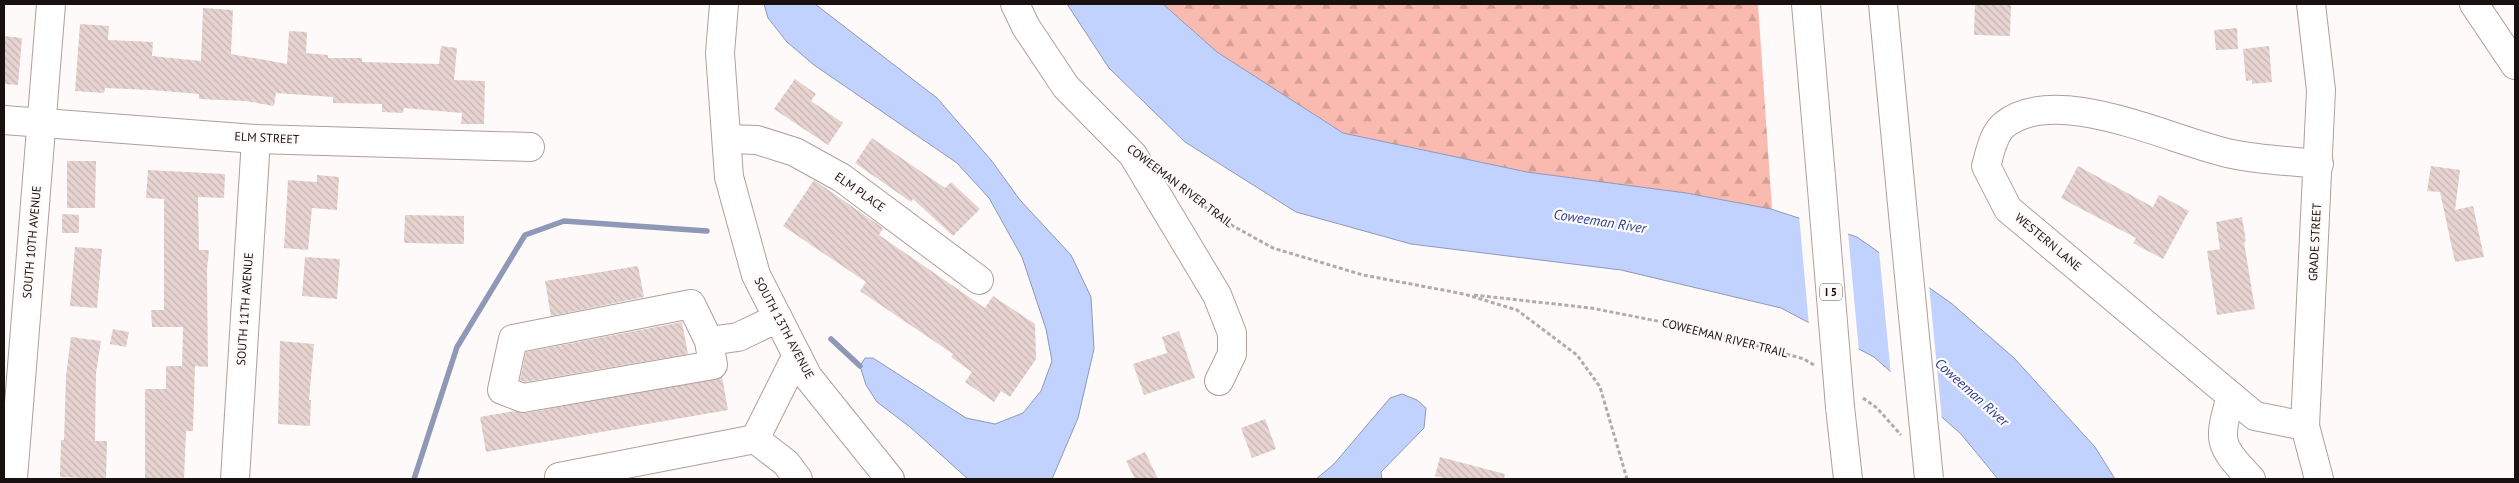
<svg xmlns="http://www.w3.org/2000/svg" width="2519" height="483" font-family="'PT Sans',sans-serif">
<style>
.forest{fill:url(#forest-firs)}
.water{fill:#c2d2fe;stroke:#8f98b7}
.pier{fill:#fefaf9}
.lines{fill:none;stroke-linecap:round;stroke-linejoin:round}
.stream{stroke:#8f98b7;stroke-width:5.5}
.building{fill:url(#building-back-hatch)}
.minor-casing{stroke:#b09f9b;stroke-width:30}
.major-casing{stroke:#b09f9b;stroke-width:30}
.highway-casing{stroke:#b09f9b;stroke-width:30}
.path{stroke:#b1acab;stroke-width:3;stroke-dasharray:4 2.5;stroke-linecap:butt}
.minor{stroke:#fff;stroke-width:28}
.major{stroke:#fff;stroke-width:28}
.highway{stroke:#fff;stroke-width:28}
.highway-bridge-casing{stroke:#b09f9b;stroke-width:30;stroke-linecap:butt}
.highway-bridge{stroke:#fff;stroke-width:28}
.labels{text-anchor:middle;stroke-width:4.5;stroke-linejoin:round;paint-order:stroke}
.shield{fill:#fefaf9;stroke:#5d5756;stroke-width:1}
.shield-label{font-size:11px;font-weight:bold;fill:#181110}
.street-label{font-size:12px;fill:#181110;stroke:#fefaf9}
.water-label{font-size:14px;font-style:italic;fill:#2e4192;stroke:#fefaf9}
</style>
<defs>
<pattern id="forest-firs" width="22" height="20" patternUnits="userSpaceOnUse" patternTransform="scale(1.25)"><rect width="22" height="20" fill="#fabaaf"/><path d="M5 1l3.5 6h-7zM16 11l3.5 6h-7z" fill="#d69f96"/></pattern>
<pattern id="building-back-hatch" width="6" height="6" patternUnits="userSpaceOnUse" patternTransform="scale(1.25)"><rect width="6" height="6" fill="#e7d4d1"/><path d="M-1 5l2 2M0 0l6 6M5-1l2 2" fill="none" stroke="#c5b5b2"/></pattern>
</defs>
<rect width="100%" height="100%" fill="#fefaf9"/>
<polygon class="forest" points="1163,4 1758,4 1772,209 1686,193 1527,172 1343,133 1217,52"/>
<g class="water">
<polygon points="764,4 815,4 937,98 991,160 1020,200 1071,255 1091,297 1094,349 1078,418 1052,479 968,479 910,427 877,402 866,385 860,366 865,358 873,358 966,418 995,424 1023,413 1041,391 1052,361 1046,329 1022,257 989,198 957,163 814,65 787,42 768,18"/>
<polygon points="1067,4 1163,4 1217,52 1343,133 1527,172 1686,193 1771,209 1857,237 1951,303 2014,358 2095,447 2115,479 1998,479 1961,434 1874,357 1781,308 1621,270 1411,244 1296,212 1185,142 1109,68"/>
<polygon points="1402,394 1417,400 1426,408 1424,428 1381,472 1382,479 1316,479 1334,464 1390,398"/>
</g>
<g class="pier">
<polygon points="1799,215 1848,232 1859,352 1809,326"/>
<polygon points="1879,250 1929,285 1942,420 1891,376"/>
</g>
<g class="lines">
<g class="stream">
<polyline points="831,339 860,366"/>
<polyline points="414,479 457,347 525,235 564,221 707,231"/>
</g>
</g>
<g class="building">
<polygon points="1975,4 2011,4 2010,36 1974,35"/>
<polygon points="203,8 233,10 231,54 287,64 289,31 307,32 306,53 328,55 328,58 362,58 362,62 439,64 441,46 457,48 454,80 485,81 484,124 461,124 462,113 404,108 403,113 382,112 382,104 333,103 333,97 276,93 274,106 246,101 199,99 199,94 151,90 105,88 104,93 75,91 80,24 109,26 108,40 153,42 152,56 201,61"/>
<polygon points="2237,28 2238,49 2216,50 2214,30"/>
<polygon points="4,36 22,38 18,85 4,84"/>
<polygon points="2269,46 2272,82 2252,84 2252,80 2246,81 2243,49"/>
<polygon points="795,79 816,94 811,101 843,123 828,145 774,109"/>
<polygon points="872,138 945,188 951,182 980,209 953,236 913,199 911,202 855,163"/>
<polygon points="67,161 96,161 95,208 67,208"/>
<polygon points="2078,166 2153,207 2159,195 2189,211 2163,259 2133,243 2136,238 2061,198"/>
<polygon points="2431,166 2460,170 2455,210 2473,206 2484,257 2455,262 2440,192 2427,191"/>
<polygon points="148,170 225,174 224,198 198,197 199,250 209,250 207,270 208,367 195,366 193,431 186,431 184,479 145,479 145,389 166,389 166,366 182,366 183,327 152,327 151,310 164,310 164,199 146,198"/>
<polygon points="317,175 339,177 337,210 312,208 308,250 284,248 288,180 317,182"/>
<polygon points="814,180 883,228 879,235 985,308 993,296 1035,324 1036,359 1010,397 1001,391 994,402 965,382 972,372 951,357 953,354 860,291 866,282 783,226"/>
<polygon points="62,214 79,215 79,233 62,233"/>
<polygon points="405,215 464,216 464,244 404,243"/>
<polygon points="2242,217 2246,241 2244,242 2255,309 2217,315 2207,251 2220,249 2216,222"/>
<polygon points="75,247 102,249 97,308 70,306"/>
<polygon points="305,257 340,259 337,299 302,296"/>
<polygon points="638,266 644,297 551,316 545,281"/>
<polygon points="682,322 688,354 525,382 520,380 526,352"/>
<polygon points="113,329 129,332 126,347 110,344"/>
<polygon points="1179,331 1195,378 1144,395 1133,364 1167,353 1162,337"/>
<polygon points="71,337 101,341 96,373 95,441 107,441 106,479 60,477 61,440 64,440 66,376"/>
<polygon points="280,341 314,344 309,400 311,400 310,426 278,424"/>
<polygon points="722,377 728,410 486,452 480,417 515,411 526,413"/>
<polygon points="1265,419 1276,449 1252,458 1241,428"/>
<polygon points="1145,452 1158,479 1135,479 1126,461"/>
<polygon points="1440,457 1505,474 1504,479 1448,479 1435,476"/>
</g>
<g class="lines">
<g class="minor-casing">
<g id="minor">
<polyline points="1015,4 1026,27 1066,87 1133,155 1217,295 1232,333 1232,354 1219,381"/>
<polyline points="2311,4 2321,90 2305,426 2319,479"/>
<polyline points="4,120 256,139 530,147"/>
<polyline points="727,139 757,140 795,152 842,178 979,280"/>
<polyline points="709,341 713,365 523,398 502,390 513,339 691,304 709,341 738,337 778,318"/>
<path d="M2231,396C2218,442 2218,444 2251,479"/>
<path d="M2305,426L2255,416L2008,209L1986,166C1990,153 1993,134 2004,125C2056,82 2173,142 2232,154C2260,160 2291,161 2319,164"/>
<polyline points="755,439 786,463 798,479"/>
<polyline points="13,479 51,4"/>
<polyline points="235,479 256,139"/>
<polyline points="559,479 559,477 755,439 797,355"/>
</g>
</g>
<g class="major-casing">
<g id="major">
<polyline points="724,4 720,53 729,177 756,275 808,377 890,479"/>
<polyline points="2474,4 2515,65"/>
</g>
</g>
<g class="highway-casing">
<g id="highway">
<polyline points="1806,4 1821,177"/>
<polyline points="1883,4 1904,225"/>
<polyline points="1840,407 1848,479"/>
</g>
</g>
<g class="path">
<polyline points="1183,191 1224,221 1273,248 1363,275 1464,294 1517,310 1577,355 1600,387 1627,479"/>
<polyline points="1474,295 1591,308 1698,329 1804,359 1814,365"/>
<polyline points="1863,398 1877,408 1901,435"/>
</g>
<use href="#minor" class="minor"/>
<use href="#major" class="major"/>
<use href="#highway" class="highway"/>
<g class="highway-bridge-casing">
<g id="highway-bridge">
<polyline points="1821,177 1840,407"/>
<polyline points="1904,225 1929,479"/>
</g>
</g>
<use href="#highway-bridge" class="highway-bridge"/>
</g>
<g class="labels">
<rect class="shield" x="1820" y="283.5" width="22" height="17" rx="4"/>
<g class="shield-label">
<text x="1831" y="296">I 5</text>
</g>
<g class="street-label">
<text transform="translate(267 138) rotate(3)" y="4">ELM STREET</text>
<text transform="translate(1180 186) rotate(37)" y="4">COWEEMAN RIVER TRAIL</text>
<text transform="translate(860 192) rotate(35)" y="4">ELM PLACE</text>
<text transform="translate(32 242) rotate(-85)" y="4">SOUTH 10TH AVENUE</text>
<text transform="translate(2048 242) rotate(40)" y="4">WESTERN LANE</text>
<text transform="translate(2315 242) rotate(-87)" y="4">GRADE STREET</text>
<text transform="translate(245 309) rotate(-86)" y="4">SOUTH 11TH AVENUE</text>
<text transform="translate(784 328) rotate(62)" y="4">SOUTH 13TH AVENUE</text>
<text transform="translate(1725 338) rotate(14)" y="4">COWEEMAN RIVER TRAIL</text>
</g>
<g class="water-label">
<text transform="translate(1600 221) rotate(9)" y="5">Coweeman River</text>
<text transform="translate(1972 392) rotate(42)" y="5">Coweeman River</text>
</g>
</g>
<rect width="2519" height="483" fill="none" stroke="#181110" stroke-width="10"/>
</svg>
